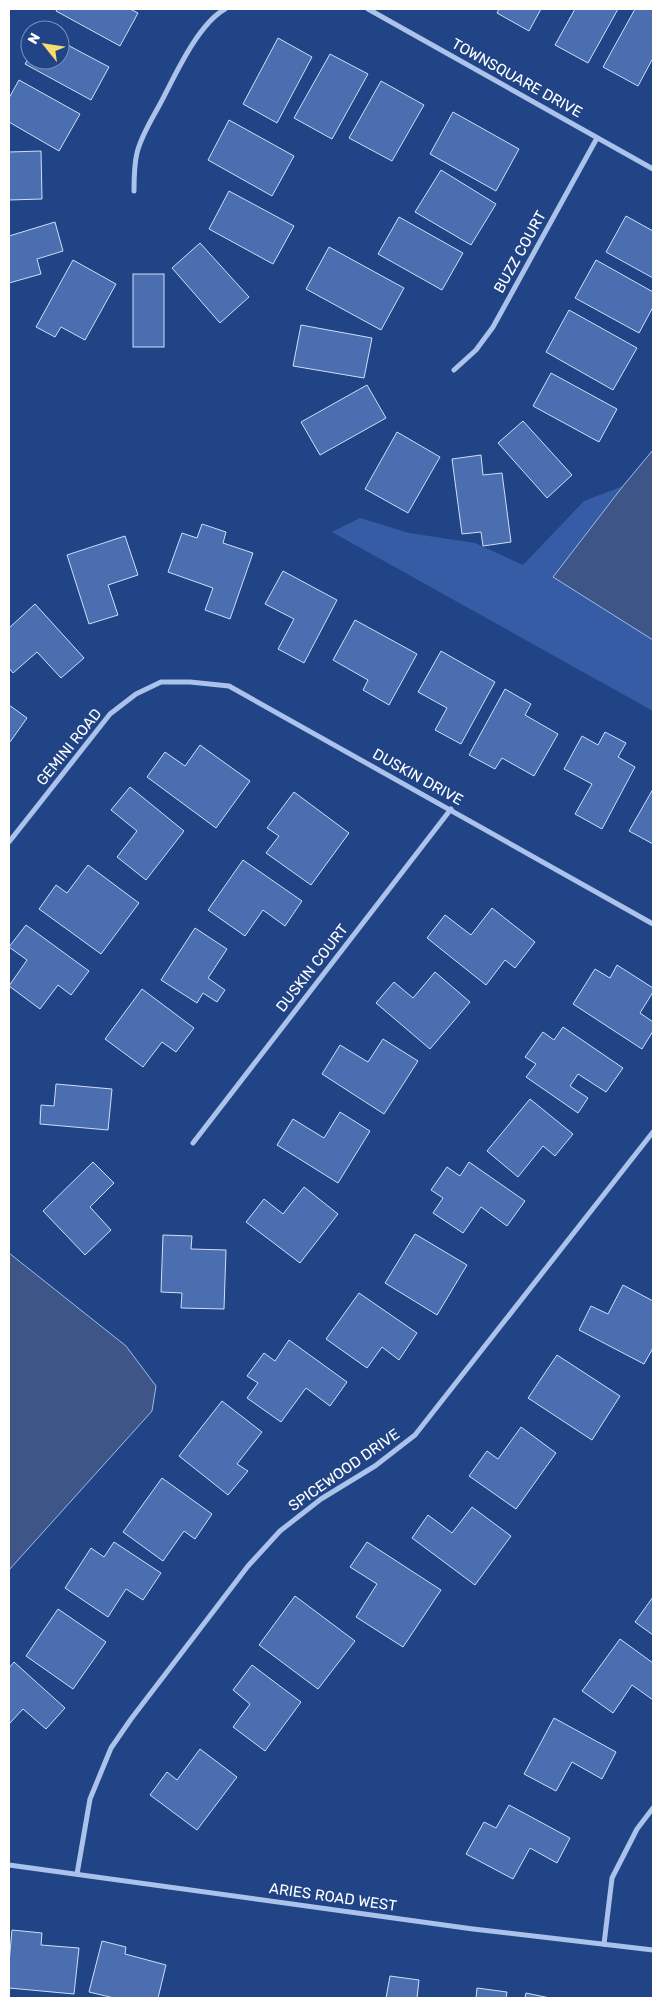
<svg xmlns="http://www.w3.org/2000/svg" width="662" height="2007" font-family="Rubik,sans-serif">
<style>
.green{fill:#355ca4}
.water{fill:#3d5687;stroke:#9fbbeb}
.building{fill:#4a6eaf;stroke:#cfdef7}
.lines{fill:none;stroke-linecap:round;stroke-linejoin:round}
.street{stroke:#abc2ea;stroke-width:5}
.labels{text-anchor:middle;stroke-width:4.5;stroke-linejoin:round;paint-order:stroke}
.street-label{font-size:15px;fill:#fff;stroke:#214487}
</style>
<rect width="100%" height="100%" fill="#214487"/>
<polygon class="green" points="623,486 553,577 653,640 653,711 332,532 360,518 409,533 475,543 523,565 584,501"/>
<g class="water">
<polygon points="653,450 653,640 553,577 623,486"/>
<polygon points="9,1253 126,1346 156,1386 152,1411 9,1570"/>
</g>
<g class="building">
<polygon points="57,9 130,9 138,13 120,46 56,11"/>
<polygon points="499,9 541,9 529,31 497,13"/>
<polygon points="575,9 618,9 588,63 555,45"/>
<polygon points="635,9 653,9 653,58 638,86 603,67"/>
<polygon points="278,38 312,57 277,123 243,104"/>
<polygon points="60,41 109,67 91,100 25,64 30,56 30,60 60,60"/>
<polygon points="330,54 368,74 332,139 294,118"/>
<polygon points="19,80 80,114 59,151 9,122 9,98"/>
<polygon points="381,81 424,105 392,161 349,138"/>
<polygon points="453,112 519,149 496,191 430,154"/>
<polygon points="229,120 294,156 272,196 208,160"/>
<polygon points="41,151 42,199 9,200 9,152"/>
<polygon points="441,170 496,204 471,245 415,212"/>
<polygon points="229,191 294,226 273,264 209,229"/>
<polygon points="626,216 653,231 653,278 606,252"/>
<polygon points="399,217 463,253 442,290 378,254"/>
<polygon points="55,222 63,251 37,259 41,274 9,283 9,236"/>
<polygon points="200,243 249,297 220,323 172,268"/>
<polygon points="329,247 404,288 381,330 306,289"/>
<polygon points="73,260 116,284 85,340 61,327 55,337 36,327"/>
<polygon points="596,260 653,292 653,307 639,333 575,298"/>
<rect x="133" y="274" width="31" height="73"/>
<polygon points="569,310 637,348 613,390 546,352"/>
<polygon points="301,325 372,338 364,378 293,366"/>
<polygon points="551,373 617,409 599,442 533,406"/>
<polygon points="367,385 386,418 320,455 301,422"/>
<polygon points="523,421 572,475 547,498 498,443"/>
<polygon points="397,432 440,457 408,513 365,489"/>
<polygon points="481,455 483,475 502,473 511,542 483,546 481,532 462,534 452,459"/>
<polygon points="202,524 226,532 223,543 253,553 230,619 205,610 213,588 168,572 182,533 197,538"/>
<polygon points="125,536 138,575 108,585 118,615 89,624 67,555"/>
<polygon points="283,571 337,600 304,663 278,649 294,619 265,604"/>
<polygon points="35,604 84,658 61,678 37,652 13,673 9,668 9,628"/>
<polygon points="355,620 417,654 389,705 363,690 368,680 333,660"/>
<polygon points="441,651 495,682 461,744 435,730 447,708 418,692"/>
<polygon points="505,689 531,704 525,715 558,734 534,776 502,758 495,769 469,755"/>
<polygon points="9,705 27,718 10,742 9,741"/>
<polygon points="605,732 626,743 618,757 635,767 602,829 575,814 592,784 564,769 582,736 598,745"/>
<polygon points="200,745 250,781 216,828 147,777 165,752 185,766"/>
<polygon points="130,787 184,831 146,880 117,857 137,831 111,810"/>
<polygon points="653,789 653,844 629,831"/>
<polygon points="294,792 349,833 311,885 266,853 279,836 267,828"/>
<polygon points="243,860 302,901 285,926 263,910 245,936 208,910"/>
<polygon points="88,865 139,903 101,954 39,909 56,885 67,893"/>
<polygon points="492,908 535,942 515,968 505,960 486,985 427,938 445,915 471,935"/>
<polygon points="26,925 89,971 71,995 58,985 40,1009 9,986 27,960 9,947"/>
<polygon points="195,928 227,949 208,978 225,990 217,1002 203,993 197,1003 161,980"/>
<polygon points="617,965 653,988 653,992 640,1013 653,1022 653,1031 642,1049 573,1004 595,969 610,978"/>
<polygon points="435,972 470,1002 430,1049 376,1003 394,982 413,998"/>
<polygon points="142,989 194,1028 176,1052 162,1042 143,1067 105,1039"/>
<polygon points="563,1027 623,1068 606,1092 578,1074 570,1086 588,1098 578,1113 526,1077 536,1064 525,1057 543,1032 554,1040"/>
<polygon points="383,1039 418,1061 384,1114 322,1074 340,1045 368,1062"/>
<polygon points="56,1084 112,1089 108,1130 40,1124 41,1105 54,1106"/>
<polygon points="530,1099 573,1134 555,1156 543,1146 518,1177 487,1151"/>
<polygon points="340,1112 370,1131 338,1183 277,1145 293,1119 324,1138"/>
<polygon points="93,1162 114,1183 90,1207 111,1230 85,1255 43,1211"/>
<polygon points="469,1162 525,1201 507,1226 481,1207 463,1233 433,1213 443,1198 431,1190 447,1167 460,1176"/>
<polygon points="304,1187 338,1214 300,1263 246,1222 264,1199 283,1214"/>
<polygon points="415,1234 467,1265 437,1315 385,1283"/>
<polygon points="163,1235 192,1236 191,1249 226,1250 224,1309 181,1308 182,1293 161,1292"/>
<polygon points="623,1285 653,1301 653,1348 644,1364 579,1330 591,1306 608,1314"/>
<polygon points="359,1293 417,1333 399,1360 382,1347 367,1368 326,1339"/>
<polygon points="289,1340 347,1382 330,1406 306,1388 281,1422 247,1398 258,1383 247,1376 264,1353 275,1361"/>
<polygon points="557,1355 620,1396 592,1440 528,1398"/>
<polygon points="222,1401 262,1432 237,1464 248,1471 228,1495 179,1456"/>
<polygon points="521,1427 556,1453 516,1509 469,1476 487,1451 498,1459"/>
<polygon points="162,1478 212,1514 195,1539 184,1531 163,1561 123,1532"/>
<polygon points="472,1507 511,1536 475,1585 412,1538 428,1515 452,1533"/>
<polygon points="114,1542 161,1573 143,1600 126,1589 108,1617 65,1588 91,1548 104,1557"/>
<polygon points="367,1542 441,1590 403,1647 356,1617 377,1584 350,1567"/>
<polygon points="295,1596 355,1641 318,1689 259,1645"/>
<polygon points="653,1597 653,1635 635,1622"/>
<polygon points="58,1609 106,1642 73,1689 26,1656"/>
<polygon points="620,1639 653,1663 653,1700 632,1685 613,1713 582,1691"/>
<polygon points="14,1662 65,1708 46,1729 23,1709 9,1724 9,1668"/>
<polygon points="252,1665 301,1702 265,1751 233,1727 250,1704 233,1690"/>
<polygon points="554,1718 616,1752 602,1779 572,1762 556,1791 524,1774"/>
<polygon points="200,1749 237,1777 197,1830 150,1795 167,1772 177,1780"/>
<polygon points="509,1805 570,1838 557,1863 530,1848 513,1879 466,1854 484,1822 496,1828"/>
<polygon points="12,1930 42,1933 41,1945 79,1948 74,1994 9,1988 9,1963"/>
<polygon points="102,1941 126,1947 125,1954 166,1965 158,1998 114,1998 89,1992"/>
<polygon points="390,1976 419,1980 417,1998 386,1998"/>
<polygon points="477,1988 507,1992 506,1998 476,1998"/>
<polygon points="526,1993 550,1998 525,1998"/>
</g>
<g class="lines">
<g class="street">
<polyline points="368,9 653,169"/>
<path d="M134,191C134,178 134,165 137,153C141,136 152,119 160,104C175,76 197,25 225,9"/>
<polyline points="454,370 476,350 493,327 597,138"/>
<polyline points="9,842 110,714 136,694 161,682 190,682 229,686 653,924"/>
<polyline points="193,1143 451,809"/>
<polyline points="9,1865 473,1929 653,1950"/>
<polyline points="77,1874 90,1799 111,1748 131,1719 248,1566 280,1531 321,1499 375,1466 415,1435 653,1132"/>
<polyline points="604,1944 612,1878 637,1829 653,1808"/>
</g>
</g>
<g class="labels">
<g class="street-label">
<text transform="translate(517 78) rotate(29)" y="5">TOWNSQUARE DRIVE</text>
<text transform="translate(520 252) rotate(-61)" y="5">BUZZ COURT</text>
<text transform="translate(69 747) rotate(-51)" y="5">GEMINI ROAD</text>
<text transform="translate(418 777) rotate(29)" y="5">DUSKIN DRIVE</text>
<text transform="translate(312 968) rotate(-52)" y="5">DUSKIN COURT</text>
<text transform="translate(344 1470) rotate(-35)" y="5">SPICEWOOD DRIVE</text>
<text transform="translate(333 1897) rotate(8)" y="5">ARIES ROAD WEST</text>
</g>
</g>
<rect width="662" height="2007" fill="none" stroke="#ffffff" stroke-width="20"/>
<g transform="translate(45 45) rotate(300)"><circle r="24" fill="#214487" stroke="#7a8fb7"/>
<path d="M0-4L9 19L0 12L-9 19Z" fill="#f7db6c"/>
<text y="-8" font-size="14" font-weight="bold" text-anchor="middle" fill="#ffffff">N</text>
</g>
</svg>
